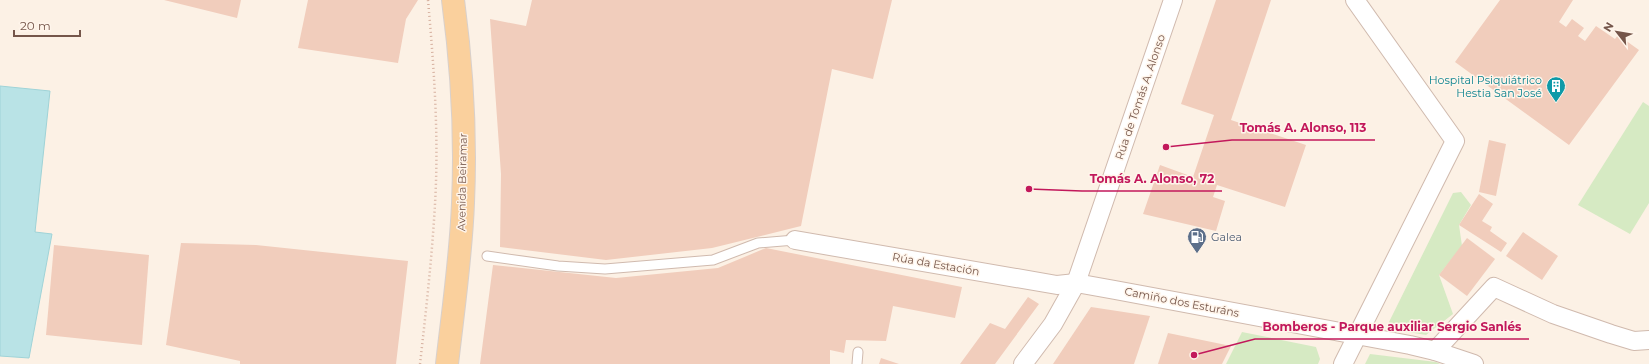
<svg xmlns="http://www.w3.org/2000/svg" width="1649" height="364" font-family="Montserrat,sans-serif">
<style>
.green{fill:#d6eac3}
.water{fill:#b9e3e6;stroke:#9fd3d7}
.building{fill:#f1cdbc}
.lines{fill:none;stroke-linecap:round;stroke-linejoin:round}
.lane-casing{stroke:#d0baae;stroke-width:11}
.street-casing{stroke:#d0baae;stroke-width:20}
.primary-casing{stroke:#d8d0cc;stroke-width:24}
.path{stroke:#d6b09f;stroke-width:2.5;stroke-dasharray:1 3;stroke-linecap:butt}
.lane{stroke:#fff;stroke-width:9}
.street{stroke:#fff;stroke-width:18}
.primary{stroke:#fad09d;stroke-width:22}
.labels{text-anchor:middle;stroke-width:3;stroke-linejoin:round;paint-order:stroke}
.culture-label{font-size:11px;fill:#0d838f;stroke:#fff5eb;text-anchor:end}
.street-label{font-size:11px;fill:#75564a;stroke:#fff5eb}
.service-label{font-size:11px;fill:#4e5e75;stroke:#fff5eb;text-anchor:start}
.leader{fill:none;stroke:#c2185b;stroke-width:1.5}
.callout-dot{fill:#c2185b;stroke:#fff5eb;stroke-width:1.5}
.callout-label{font-size:12px;text-anchor:middle;font-weight:bold;fill:#c2185b;stroke:#fff5eb;stroke-width:3;stroke-linejoin:round;paint-order:stroke}
</style>
<rect width="100%" height="100%" fill="#fcf1e5"/>
<g class="green">
<polygon points="1643,102 1649,106 1649,203 1630,234 1578,205"/>
<polygon points="1461,192 1471,205 1459,225 1462,246 1439,275 1453,314 1426,335 1396,330 1389,322 1453,193"/>
<polygon points="1242,332 1316,347 1320,359 1318,364 1226,364"/>
<polygon points="1370,354 1436,362 1440,364 1365,364"/>
</g>
<polygon class="water" points="0,86 50,91 35,232 52,234 29,358 0,356"/>
<g class="building">
<polygon points="164,0 241,0 237,18"/>
<polygon points="308,0 418,0 406,19 398,63 298,48"/>
<polygon points="532,0 892,0 873,79 832,69 801,226 712,248 606,260 500,247 501,174 490,19 526,26"/>
<polygon points="1216,0 1271,0 1231,120 1306,145 1285,207 1217,185 1213,197 1225,201 1216,231 1143,214 1160,165 1193,177 1214,115 1181,104"/>
<polygon points="1500,0 1573,0 1559,22 1566,27 1572,19 1584,28 1578,36 1585,41 1596,26 1615,39 1618,35 1639,50 1569,145 1455,62"/>
<polygon points="1489,140 1506,144 1496,196 1479,192"/>
<polygon points="1479,194 1493,204 1482,221 1492,227 1490,231 1507,243 1501,252 1459,225"/>
<polygon points="1523,232 1558,256 1542,280 1506,256"/>
<polygon points="1467,238 1495,259 1467,296 1439,275"/>
<polygon points="181,243 256,245 408,261 396,364 240,364 240,361 166,345"/>
<polygon points="54,245 149,255 142,345 46,335"/>
<polygon points="766,248 962,287 955,318 893,306 886,341 846,340 844,353 830,350 830,364 480,364 493,265 616,278 718,268"/>
<polygon points="1028,297 1039,304 995,364 960,364 990,323 1005,329"/>
<polygon points="1091,307 1150,316 1134,364 1053,364"/>
<polygon points="1168,333 1231,346 1222,364 1158,364"/>
<polygon points="881,358 899,364 879,364"/>
</g>
<g class="lines">
<g class="lane-casing">
<g id="lane">
<polyline points="487,256 558,266 605,269 713,260 758,243 795,240"/>
<polyline points="857,364 858,352"/>
</g>
</g>
<g class="street-casing">
<g id="street">
<polyline points="795,240 1057,285 1076,283 1115,290 1410,345 1435,351 1474,364"/>
<polyline points="1435,351 1494,287 1553,314 1611,334 1634,341 1649,340"/>
<polyline points="1023,364 1053,324 1076,283 1173,0"/>
<polyline points="1343,364 1455,141 1355,0"/>
</g>
</g>
<g class="primary-casing">
<path id="primary" d="M447,364C453,311 461,257 463,203C466,136 462,67 453,0"/>
</g>
<path class="path" d="M420,364C426,311 432,257 435,204C439,136 434,68 428,0"/>
<use href="#lane" class="lane"/>
<use href="#street" class="street"/>
<use href="#primary" class="primary"/>
</g>
<defs>
<g id="building-pin" transform="scale(1)"><path d="M0 17L-7.5 6A9.5 9.5 0 1 1 7.5 6Z" fill="#0f9aa8" stroke="#fff5eb"/><path d="M-4-6H4V6H1V3H-1V6H-4ZM-2.5-4.3h1.7v1.8h-1.7ZM.8-4.3h1.7v1.8H.8ZM-2.5-1h1.7V.8h-1.7ZM.8-1h1.7V.8H.8Z" fill="#fff"/></g>
<g id="fuel-pin" transform="scale(1)"><path d="M0 17L-7.5 6A9.5 9.5 0 1 1 7.5 6Z" fill="#5c6f8a" stroke="#fff5eb"/><path d="M-5.5-6h7V0h2V4h1.3V-2.5L3-4.5l.8-.8L6-3V5H2.5V1h-1V6h-7ZM-4.2-4.7v3.2H.2V-4.7Z" fill="#fff"/></g>
</defs>
<g fill-rule="evenodd">
<use href="#building-pin" x="1556" y="86"/>
<use href="#fuel-pin" x="1197" y="237"/>
</g>
<g class="labels">
<g class="culture-label">
<text x="1542" y="84">Hospital Psiquiátrico<tspan x="1542" dy="13">Hestia San José</tspan></text>
</g>
<g class="street-label">
<text transform="translate(1140 97) rotate(-71)" y="4">Rúa de Tomás A. Alonso</text>
<text transform="translate(462 182) rotate(-89)" y="4">Avenida Beiramar</text>
<text transform="translate(936 264) rotate(10)" y="4">Rúa da Estación</text>
<text transform="translate(1182 302) rotate(11)" y="4">Camiño dos Esturáns</text>
</g>
<g class="service-label">
<text x="1211" y="241">Galea</text>
</g>
</g>
<path class="leader" d="M1166 147L1232 140H1375M1029 189L1082 191H1222M1194 355L1255 339H1529"/>
<g class="callout-dot">
<circle cx="1166" cy="147" r="4"/>
<circle cx="1029" cy="189" r="4"/>
<circle cx="1194" cy="355" r="4"/>
</g>
<g class="callout-label">
<text x="1303" y="132">Tomás A. Alonso, 113</text>
<text x="1152" y="183">Tomás A. Alonso, 72</text>
<text x="1392" y="331">Bomberos - Parque auxiliar Sergio Sanlés</text>
</g>
<g transform="translate(1617 32) rotate(301)" stroke="#fff5eb" stroke-width="3" paint-order="stroke">
<path d="M0-3L7 15L0 10L-7 15Z" fill="#75564a"/>
<text y="-6" font-size="11" font-weight="bold" text-anchor="middle" fill="#75564a">N</text>
</g>
<path d="M14 30v6h66v-6" fill="none" stroke="#75564a" stroke-width="2"/>
<text x="20" y="30" font-size="12" fill="#75564a" stroke="#fff5eb" stroke-width="3" paint-order="stroke">20 m</text>
</svg>
